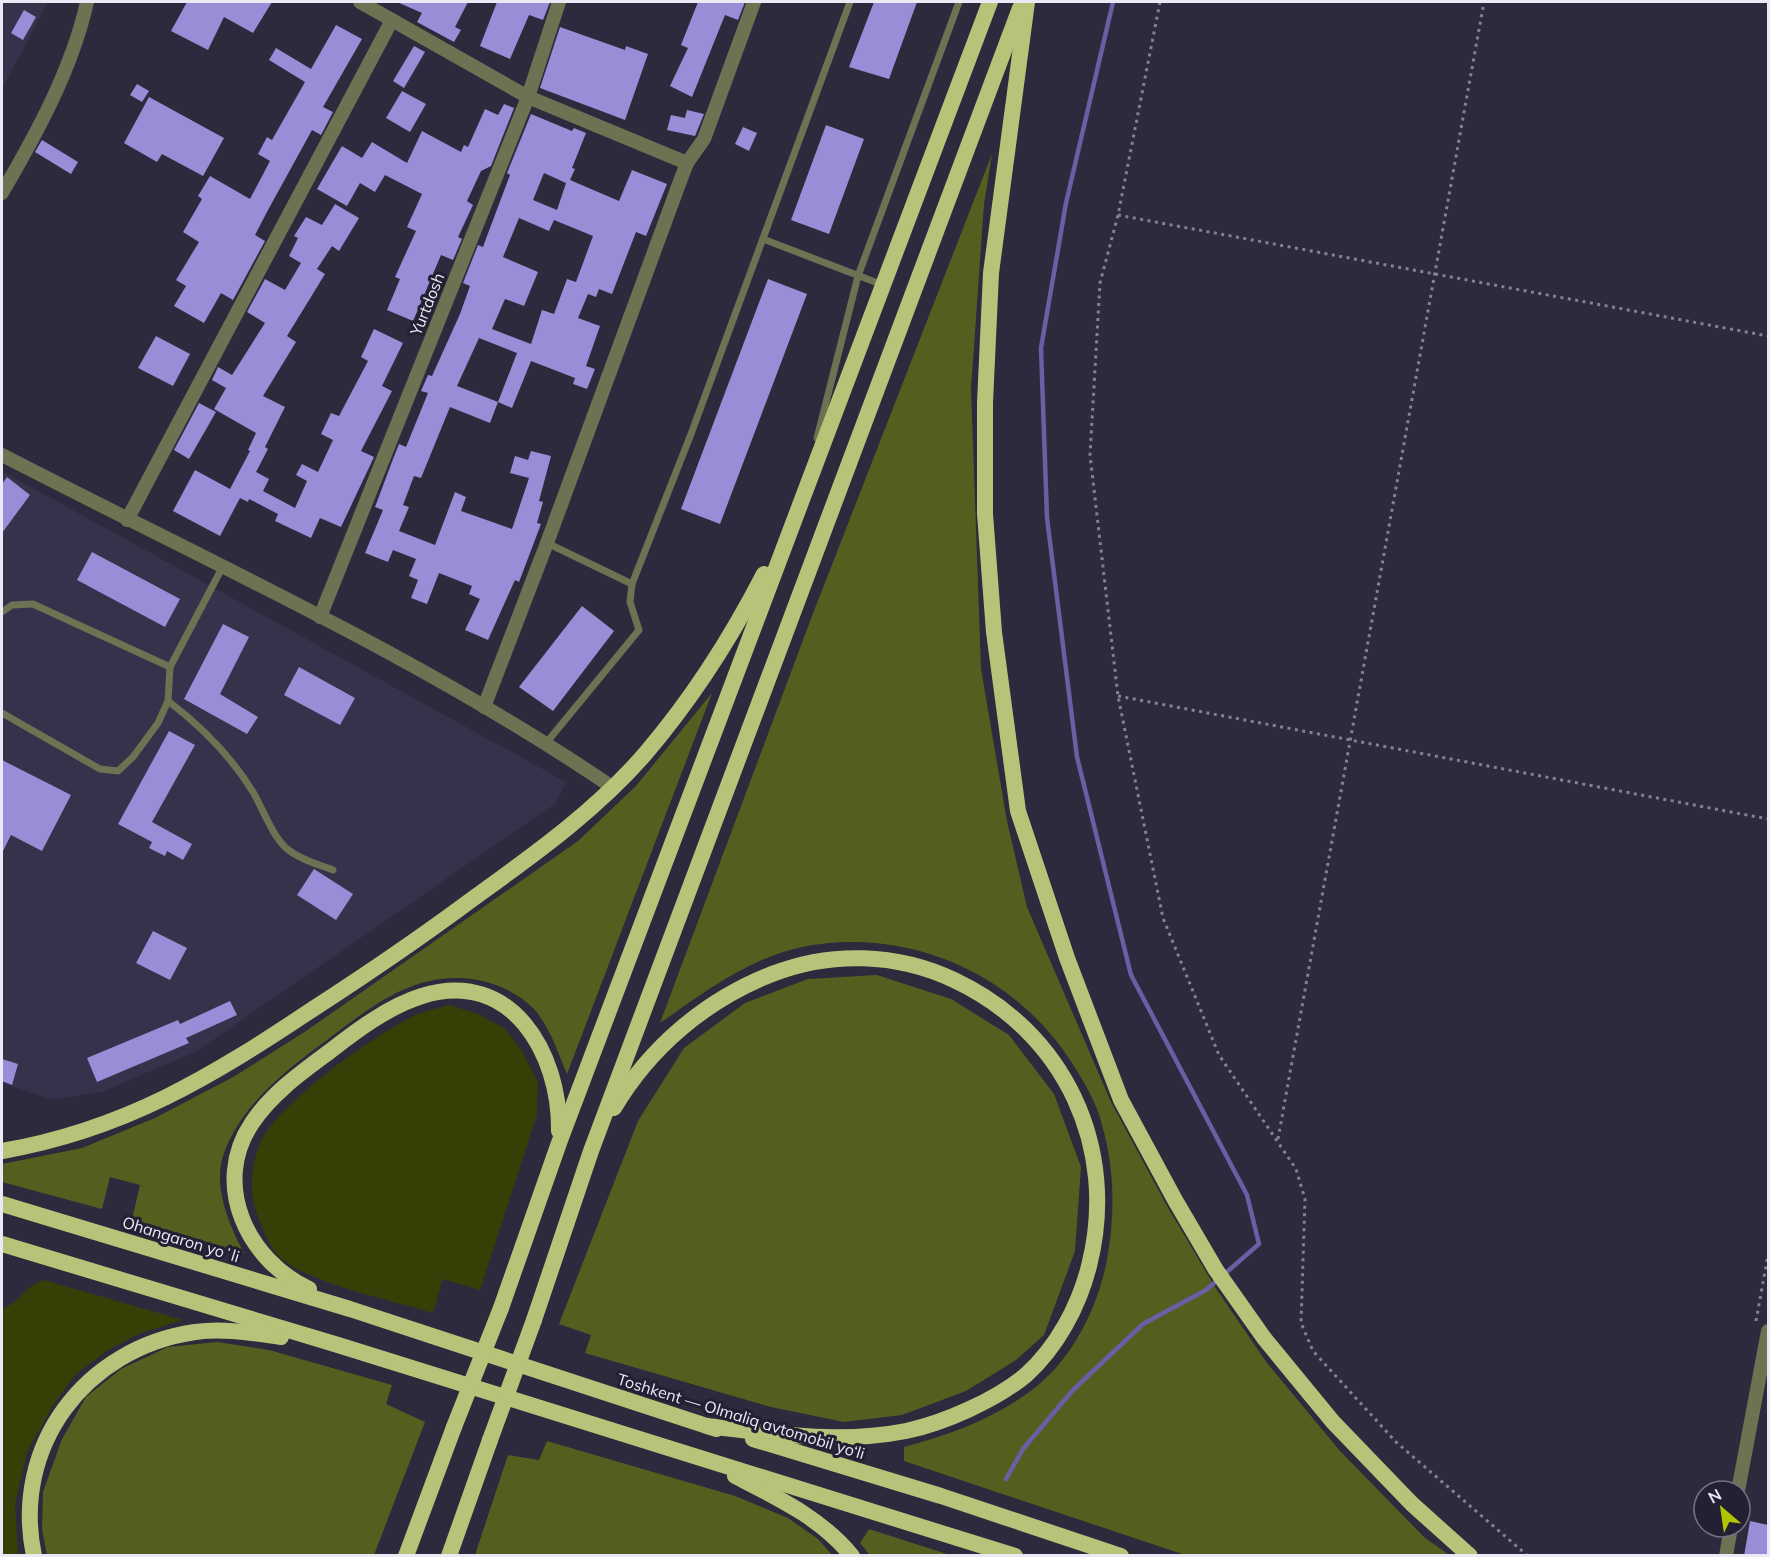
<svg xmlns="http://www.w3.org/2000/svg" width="1770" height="1557" font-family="Mulish,sans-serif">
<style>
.built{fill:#35324b}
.green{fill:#383f06}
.forest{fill:#555e1f}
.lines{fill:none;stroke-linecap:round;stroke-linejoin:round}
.stream{stroke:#6a5fa5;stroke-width:4.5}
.building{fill:#988dd7;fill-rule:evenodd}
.path{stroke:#848292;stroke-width:3;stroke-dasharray:3 4.5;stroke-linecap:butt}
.service{stroke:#6c7252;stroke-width:7}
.minor{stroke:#6c7252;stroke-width:14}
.trunk{stroke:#b6c479;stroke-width:16}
.trunk-bridge{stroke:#b6c479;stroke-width:16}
.labels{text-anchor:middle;stroke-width:6;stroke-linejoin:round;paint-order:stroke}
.street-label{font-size:16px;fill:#eae9f6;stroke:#232033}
</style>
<rect width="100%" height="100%" fill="#2c2a3d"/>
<g class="built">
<polygon points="2,2 48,2 2,89"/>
<polygon points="2,471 566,782 556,803 197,1051 104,1091 54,1100 2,1083"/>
</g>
<g class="green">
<path d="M449,1005L478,1014L504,1028L522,1051L538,1082L537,1115L480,1290L443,1279L433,1313C394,1301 313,1284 283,1260C270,1250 264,1232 258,1217C249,1194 250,1170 259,1146C273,1106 379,1031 418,1014C428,1010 439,1008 449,1005Z"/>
<path d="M44,1280L183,1320L141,1333L108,1350L76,1374L54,1404L27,1452L15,1504L18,1555H2V1309C19,1303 27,1284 44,1280Z"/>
</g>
<g class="forest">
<path d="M992,154L984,204L971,389L981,669L1007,821L1027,907L1111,1102L1167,1206L1215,1287L1267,1363L1340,1451L1424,1537L1449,1555H1185L904,1461V1447C952,1434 997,1418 1037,1386C1074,1356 1098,1306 1107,1260C1115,1215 1115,1170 1102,1125C1097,1103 1084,1082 1072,1063C1015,973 907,926 802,947C749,958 703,993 660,1023L812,616Z"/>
<path d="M712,693L567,1074C558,1053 550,1027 534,1009C519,994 499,984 478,980C417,969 373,1005 327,1040C286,1070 242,1104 224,1153C212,1185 229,1225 244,1253L132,1219L140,1185L110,1177L102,1209L2,1182V1164L82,1148L155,1118L235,1076L306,1031L578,841L636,786Z"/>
<polygon points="877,975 951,999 1009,1035 1054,1094 1081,1167 1075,1251 1044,1335 1016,1360 966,1391 902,1415 844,1422 771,1407 585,1353 591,1335 559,1324 638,1121 684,1048 745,1003 808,979"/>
<polygon points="217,1342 269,1350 392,1385 386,1404 425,1422 374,1555 47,1555 42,1529 43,1492 62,1439 86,1397 121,1369 168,1347"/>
<polygon points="547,1441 735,1496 788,1518 818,1539 832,1555 475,1555 508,1455 539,1460"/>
<polygon points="869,1529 950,1555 870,1555 860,1543"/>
</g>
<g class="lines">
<polyline class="stream" points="1006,1479 1023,1449 1072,1391 1143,1324 1206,1290 1259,1244 1247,1195 1131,975 1077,757 1047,518 1041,348 1066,203 1113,2"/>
</g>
<g class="building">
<polygon points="187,2 272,2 253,33 224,17 208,50 171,31"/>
<polygon points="397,2 468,2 455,27 461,30 454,42 417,22 422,13"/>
<polygon points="497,2 550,2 543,20 529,15 510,59 480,46"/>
<polygon points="698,2 745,2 738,20 725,15 692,97 670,86 688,48 681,45"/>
<polygon points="874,2 917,2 889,79 849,67"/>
<polygon points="24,10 36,17 23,40 11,33"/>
<polygon points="336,25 362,39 323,107 333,112 321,135 312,130 268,210 255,235 265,241 233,300 221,293 204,323 174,306 186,286 176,280 199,242 183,232 202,199 198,196 210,176 250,199 270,161 258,154 267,137 272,140 305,82 269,60 276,48 311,69"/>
<polygon points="560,27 625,50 626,46 648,54 625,120 540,88"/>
<polygon points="414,46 425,52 404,88 393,81"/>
<polygon points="137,84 149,91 142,102 130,95"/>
<polygon points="402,91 426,104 410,132 386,118"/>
<polygon points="149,97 224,138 203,176 162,154 157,162 124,143"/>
<polygon points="504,104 514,108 491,166 481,171 467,201 473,205 458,237 462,239 453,260 441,255 413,321 387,310 400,279 395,277 416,231 407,227 422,194 385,175 375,192 360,183 347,206 317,189 342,146 362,158 372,142 407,163 422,131 461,152 464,145 468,147 485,109 498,115"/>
<polygon points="687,110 704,114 695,136 667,130 671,115 685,118"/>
<path d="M531,114L572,131L574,128L586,133L572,168L575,169L570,180L619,201L632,170L667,184L646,236L636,232L612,294L599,289L596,297L588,294L578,318L600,326L586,366L595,369L587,389L573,384L575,378L531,361L512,408L498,402L490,423L450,407L421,478L414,476L403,505L409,507L399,531L435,545L455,492L466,497L461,511L512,529L529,478L510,473L515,456L528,460L531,451L551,456L539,501L543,502L537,523L541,524L519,582L515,580L488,640L465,630L480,599L469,594L472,586L439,573L427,604L411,598L418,580L409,576L416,559L393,550L388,562L365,553L383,510L375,507L393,459L399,444L406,447L428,393L421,391L428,375L432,376L460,314L470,286L463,283L478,245L483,247L487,236L510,175L507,173ZM544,173L566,183L557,210L533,200ZM519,218L549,231L554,220L593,236L576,282L567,279L554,314L542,310L531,344L492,329L505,299L524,306L538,272L503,257ZM479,338L517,353L498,402L457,386Z"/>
<polygon points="826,125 864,139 829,234 791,220"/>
<polygon points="743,127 757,133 749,151 735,144"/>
<polygon points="42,140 78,162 71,174 35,152"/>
<polygon points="335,204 359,218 339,251 332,246 317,269 325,274 287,336 296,342 263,396 285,407 265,447 268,449 256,472 269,479 263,491 295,508 307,481 296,475 302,464 318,472 333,440 321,434 331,413 339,416 368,361 361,357 374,329 403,343 382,386 392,391 361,451 374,457 341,527 320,518 311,538 275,521 278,514 249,499 248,502 240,498 220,536 173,511 195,470 230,489 250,451 248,450 256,433 214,409 226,388 212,380 218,367 232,375 265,323 247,312 265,279 285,290 301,263 289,256 298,238 294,236 306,217 322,225"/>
<polygon points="768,279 807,294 720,524 681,509"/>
<polygon points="156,336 190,354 173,386 138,368"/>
<polygon points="199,403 216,412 189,459 174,450"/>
<polygon points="7,477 30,495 2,533 2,484"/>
<polygon points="92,552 180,599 165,627 77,580"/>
<polygon points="582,606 614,631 553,711 519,687"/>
<polygon points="223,624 249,637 220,694 258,717 247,734 184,699"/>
<polygon points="299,667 355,698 340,725 284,695"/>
<polygon points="169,731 195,745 152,822 192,844 183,860 167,851 165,856 149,848 152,842 118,824"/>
<polygon points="2,760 71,795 42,851 11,835 2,853"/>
<polygon points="314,869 353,894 336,920 297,895"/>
<polygon points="153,931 187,948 170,980 136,963"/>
<polygon points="230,1001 237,1015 186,1038 189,1043 97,1082 87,1058 178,1020 180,1024"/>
<polygon points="2,1059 18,1064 12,1085 2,1081"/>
<polygon points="1750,1521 1768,1525 1768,1556 1744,1556"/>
</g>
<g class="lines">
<g class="path">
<polyline points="1160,2 1118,215 1100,283 1090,455 1118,696 1163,918 1219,1055 1296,1169 1305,1199 1301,1323 1313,1351 1396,1442 1528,1556"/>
<polyline points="1118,215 1768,336"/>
<polyline points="1118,696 1768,819"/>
<polyline points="1278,1139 1484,2"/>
<polyline points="1756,1321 1768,1255"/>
</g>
<g class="service">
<polyline points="763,239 883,285"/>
<polyline points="817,438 858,276 959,2"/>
<polyline points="547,543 632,584"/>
<polyline points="2,612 12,605 33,604 170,667"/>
<path d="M168,701C201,726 231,756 253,792C263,809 272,835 286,848C299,859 317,864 333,870"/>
<polyline points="2,713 100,769 118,771 133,757 158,723 168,701 170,667 222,568"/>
<polyline points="547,742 639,630 630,602 632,584 691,434 850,2"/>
</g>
<g class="minor">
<polyline points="360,2 528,97 687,163"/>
<path d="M2,193C37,133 72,69 87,2"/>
<path d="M2,455C207,561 421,657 612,787"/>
<polyline points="127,520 392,20"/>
<polyline points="320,617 528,97 559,2"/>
<polyline points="484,707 547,543 679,184 687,163 704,139 754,2"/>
<polyline points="1738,1491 1768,1331"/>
<polyline points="1726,1556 1731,1527"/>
</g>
<g class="trunk">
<polyline points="1027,2 991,273 985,403 985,514 994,632 1018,811 1067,958 1121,1100 1175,1200 1216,1270 1264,1338 1333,1422 1412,1504 1470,1556"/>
<path d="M614,1108C650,1047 706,1000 772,974C831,951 897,953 954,980C1065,1032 1119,1148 1089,1266C1079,1306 1057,1347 1026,1375C996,1400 944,1423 906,1431C840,1444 774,1434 707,1426"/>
<path d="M2,1151C124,1130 211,1077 313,1009C364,976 414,942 463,906C526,860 593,814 645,754C692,699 731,638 764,574"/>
<polyline points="2,1204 350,1309 716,1429"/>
<polyline points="2,1244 338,1345 1015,1556"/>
<path d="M309,1289C247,1260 211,1184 252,1123C271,1094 302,1072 329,1052C356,1031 389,1006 422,996C512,968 560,1054 559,1131"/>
<polyline points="501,1308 559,1143 990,2"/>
<polyline points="534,1320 591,1151 1020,8"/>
<polyline points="753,1439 941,1496 1121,1556"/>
<path d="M735,1476C778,1498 821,1518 852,1556"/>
<path d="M34,1556C11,1446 85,1348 195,1332C224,1328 252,1333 281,1337"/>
<polyline points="406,1556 454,1427"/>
<polyline points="449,1556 490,1440"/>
</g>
<g class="trunk-bridge">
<polyline points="454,1427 501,1308"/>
<polyline points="490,1440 534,1320"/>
</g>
</g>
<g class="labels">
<g class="street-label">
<text transform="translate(427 304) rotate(-68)" y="6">Yurtdosh</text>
<text transform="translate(181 1239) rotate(17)" y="6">Ohangaron yoʻli</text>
<text transform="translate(741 1416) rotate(17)" y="6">Toshkent — Olmaliq avtomobil yo‘li</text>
</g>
</g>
<rect width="1770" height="1557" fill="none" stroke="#eae9f6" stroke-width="6"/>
<g transform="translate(1722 1509) rotate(331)"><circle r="28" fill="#232033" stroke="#737081" stroke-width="1.5"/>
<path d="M0-4.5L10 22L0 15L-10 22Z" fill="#b0c502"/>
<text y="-9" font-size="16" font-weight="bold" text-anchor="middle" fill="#eae9f6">N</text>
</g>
</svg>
